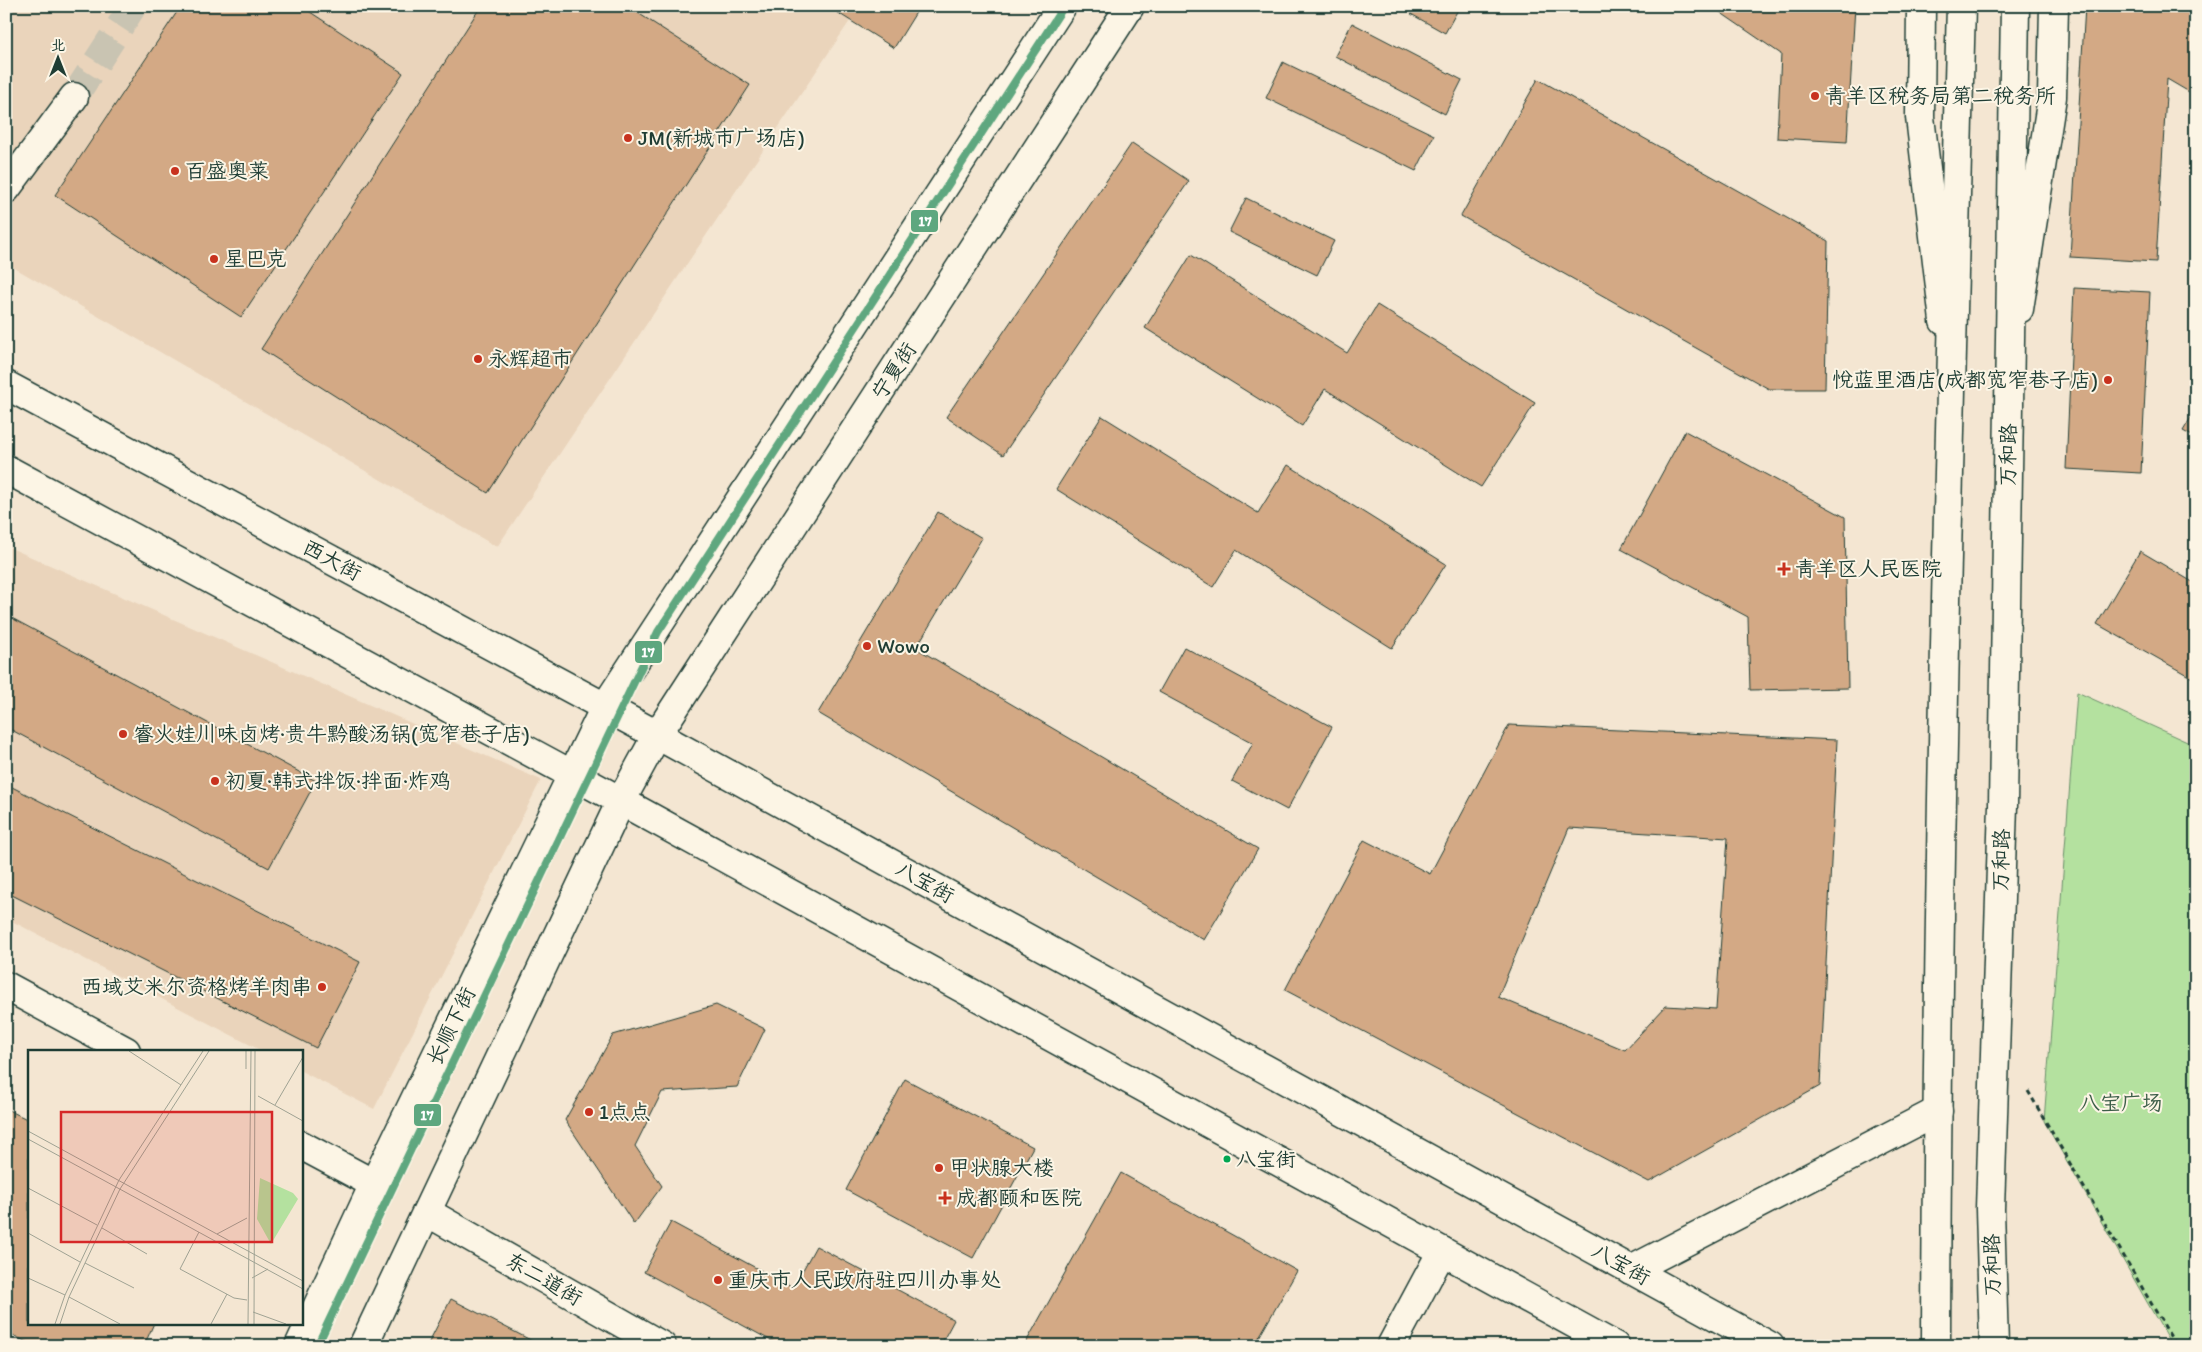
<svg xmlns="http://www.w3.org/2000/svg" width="2202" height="1352" font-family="Itim,'LXGW WenKai TC',sans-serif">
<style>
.built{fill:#ead4bb}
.green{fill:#b4e19f;stroke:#6a8f6a}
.building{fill:#d3a985;stroke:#1f3d34;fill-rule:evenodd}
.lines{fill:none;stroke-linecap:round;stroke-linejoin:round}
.street-tunnel{stroke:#c9c4b2;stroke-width:28;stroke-dasharray:28 14;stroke-linecap:butt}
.street-casing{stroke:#1f3d34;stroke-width:31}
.secondary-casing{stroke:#1f3d34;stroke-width:31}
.primary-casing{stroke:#1f3d34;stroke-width:31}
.path{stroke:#1f3d34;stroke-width:3;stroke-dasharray:5 4;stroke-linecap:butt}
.street{stroke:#fcf5e5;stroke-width:28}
.secondary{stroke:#fcf5e5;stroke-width:28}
.primary{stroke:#fcf5e5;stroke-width:28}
.metro-1-casing{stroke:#fcf5e5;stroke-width:11}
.metro-1{stroke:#5ea77f;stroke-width:8}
.poi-dot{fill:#c8321e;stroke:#fcf5e5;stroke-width:2}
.bus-dot{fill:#00a651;stroke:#fcf5e5;stroke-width:2}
.labels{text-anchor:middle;stroke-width:4;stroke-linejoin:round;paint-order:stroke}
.bus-label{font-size:20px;fill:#1f3d34;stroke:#fcf5e5;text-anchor:start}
.poi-label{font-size:21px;fill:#1f3d34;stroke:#fcf5e5;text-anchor:start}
.street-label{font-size:21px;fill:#1f3d34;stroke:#fcf5e5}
.park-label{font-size:21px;fill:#3d5e49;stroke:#fcf5e5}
.inset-road{fill:none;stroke:#9fa293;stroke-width:1}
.view{fill:#d62828;fill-opacity:0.15;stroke:#d62828;stroke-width:2.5}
.inset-edge{fill:none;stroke:#1f3d34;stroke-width:2.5}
.line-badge{stroke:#fcf5e5;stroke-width:2}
.badge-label{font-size:14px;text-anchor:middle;font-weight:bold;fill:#fff}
</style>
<rect width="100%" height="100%" fill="#f4e6d2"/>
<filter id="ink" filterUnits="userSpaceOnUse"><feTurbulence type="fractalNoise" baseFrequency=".02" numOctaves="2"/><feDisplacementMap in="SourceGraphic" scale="10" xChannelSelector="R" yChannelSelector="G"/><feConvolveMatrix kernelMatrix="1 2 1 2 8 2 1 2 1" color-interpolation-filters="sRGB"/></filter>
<g filter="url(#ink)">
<g class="built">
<polygon points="6,6 860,6 497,547 6,263"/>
<polygon points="6,546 541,780 374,1109 301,1071 301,1051 262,1051 6,918"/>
</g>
<polygon class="green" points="2077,692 2196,746 2196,1346 2172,1346 2044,1121"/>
<g class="building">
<polygon points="181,6 301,6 403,73 241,317 55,195"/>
<polygon points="481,6 627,6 750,85 488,493 261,349"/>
<polygon points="827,6 920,6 894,48"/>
<polygon points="1416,6 1460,6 1445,33 1411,14"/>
<polygon points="1711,6 1855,6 1847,142 1777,138 1781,54"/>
<polygon points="2085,6 2196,6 2196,96 2167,79 2156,262 2070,257"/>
<polygon points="1352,23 1462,80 1445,114 1335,56"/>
<polygon points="1283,62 1434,135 1416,171 1266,98"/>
<polygon points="1538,79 1828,241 1825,389 1769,389 1461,216"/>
<polygon points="1132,143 1189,181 1003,455 946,417"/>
<polygon points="1246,198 1334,241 1317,275 1229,232"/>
<polygon points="1191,255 1347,353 1377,305 1535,403 1481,487 1325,389 1302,426 1145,328"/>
<polygon points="2074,288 2150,292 2141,473 2066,469"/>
<polygon points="2196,409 2196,438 2183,431"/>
<polygon points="1102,416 1258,513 1288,465 1446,564 1392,648 1236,550 1213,587 1056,489"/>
<polygon points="1685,431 1845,517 1848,688 1750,690 1748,617 1621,549"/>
<polygon points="938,512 982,538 916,648 1258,849 1204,940 818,713"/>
<polygon points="2140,551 2196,584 2196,680 2097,624"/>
<polygon points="6,615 316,781 269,868 6,727"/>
<polygon points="1184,647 1332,727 1287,810 1232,781 1253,743 1159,692"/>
<path d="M1509,725L1837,740L1820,1086L1649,1182L1285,990L1364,840L1430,874ZM1569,828L1728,838L1716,1009L1666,1006L1625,1050L1498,997Z"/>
<polygon points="6,784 360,962 316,1048 6,892"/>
<polygon points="716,1005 765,1029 737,1087 662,1092 635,1146 662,1186 634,1224 565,1120 613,1035"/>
<polygon points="905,1079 1033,1147 973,1258 846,1190"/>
<polygon points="6,1109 29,1120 29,1323 154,1323 144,1346 35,1346 6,1332"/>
<polygon points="1121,1173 1297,1271 1254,1346 1024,1346"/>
<polygon points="671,1222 793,1288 816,1246 954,1320 940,1346 781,1346 644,1272"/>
<polygon points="451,1299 542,1346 427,1346"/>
</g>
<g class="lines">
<polyline class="street-tunnel" points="74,97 133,6"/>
<g class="street-casing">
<g id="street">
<polyline points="6,189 74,97"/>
<polyline points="6,986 126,1051"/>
<polyline points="301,1145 374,1184"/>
<polyline points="427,1212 662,1346"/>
<polyline points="1391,1346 1442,1251"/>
</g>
</g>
<g class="secondary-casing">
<g id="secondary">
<polyline points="1921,6 1920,117 1944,321"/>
<polyline points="2019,309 2052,97 2054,6"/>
<polyline points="299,1346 374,1184 605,707 1062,6"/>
<polyline points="363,1346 621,801 657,735 1130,6"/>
</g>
</g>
<g class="primary-casing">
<g id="primary">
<polyline points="6,385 657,735 1770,1346"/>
<polyline points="6,469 621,801 1615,1346"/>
<polyline points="1631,1270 1938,1111"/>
<path d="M1936,1346C1937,899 1949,453 1961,6"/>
<polyline points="1994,1346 1990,1209 2003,805 2015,6"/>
</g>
</g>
<polyline class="path" points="2028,1091 2176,1346"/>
<use href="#street" class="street"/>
<use href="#secondary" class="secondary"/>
<use href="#primary" class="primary"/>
<g class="metro-1-casing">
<polyline id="metro-1" points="317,1346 658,632 1064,6"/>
</g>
<use href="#metro-1" class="metro-1"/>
</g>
</g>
<g class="poi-dot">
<circle cx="1815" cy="96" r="5"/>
<circle cx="628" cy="138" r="5"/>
<circle cx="175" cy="171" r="5"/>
<circle cx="214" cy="259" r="5"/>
<circle cx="478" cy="359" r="5"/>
<circle cx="2108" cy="380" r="5"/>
<path d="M1781.5 561.5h5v5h5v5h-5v5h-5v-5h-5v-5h5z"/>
<circle cx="867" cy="646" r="5"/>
<circle cx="123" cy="734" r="5"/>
<circle cx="215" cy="781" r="5"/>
<circle cx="322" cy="987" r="5"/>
<circle cx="589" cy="1112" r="5"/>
<circle cx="939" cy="1168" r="5"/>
<path d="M942.5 1190.5h5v5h5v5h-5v5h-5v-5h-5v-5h5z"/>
<circle cx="718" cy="1280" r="5"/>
</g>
<circle class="bus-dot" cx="1227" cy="1159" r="4.5"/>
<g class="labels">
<g class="bus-label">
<text x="1236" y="1166">八宝街</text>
</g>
<g class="poi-label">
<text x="1825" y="103">青羊区税务局第二税务所</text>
<text x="638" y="145">JM(新城市广场店)</text>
<text x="185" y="178">百盛奥莱</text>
<text x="224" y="266">星巴克</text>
<text x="488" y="366">永辉超市</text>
<text x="2098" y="387" text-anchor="end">悦蓝里酒店(成都宽窄巷子店)</text>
<text x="1795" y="576">青羊区人民医院</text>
<text x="877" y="653">Wowo</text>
<text x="133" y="741">睿火娃川味卤烤·贵牛黔酸汤锅(宽窄巷子店)</text>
<text x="225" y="788">初夏·韩式拌饭·拌面·炸鸡</text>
<text x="312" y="994" text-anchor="end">西域艾米尔资格烤羊肉串</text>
<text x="599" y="1119">1点点</text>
<text x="949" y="1175">甲状腺大楼</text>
<text x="956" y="1205">成都颐和医院</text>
<text x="728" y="1287">重庆市人民政府驻四川办事处</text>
</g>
<g class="street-label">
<text transform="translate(894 371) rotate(-57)" y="7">宁夏街</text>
<text transform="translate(2008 455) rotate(-89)" y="7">万和路</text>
<text transform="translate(332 560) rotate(28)" y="7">西大街</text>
<text transform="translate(2001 860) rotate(-88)" y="7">万和路</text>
<text transform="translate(925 882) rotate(29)" y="7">八宝街</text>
<text transform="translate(451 1026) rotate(-64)" y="7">长顺下街</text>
<text transform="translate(1621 1264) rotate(29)" y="7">八宝街</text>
<text transform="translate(1992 1265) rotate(-91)" y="7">万和路</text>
<text transform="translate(544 1279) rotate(30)" y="7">东二道街</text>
</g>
<g class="park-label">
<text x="2121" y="1110">八宝广场</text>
</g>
</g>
<g transform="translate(28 1050)">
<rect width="275" height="275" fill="#f4e6d2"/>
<path d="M232,128L265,143L270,149L243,194L229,169Z" fill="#b4e19f"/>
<path class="inset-road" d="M101,1L153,35M218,19V1M230,46L275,71M247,55L275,7M0,81L275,231M0,89L275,239M0,138L69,175M74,178L119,204M171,182L152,219L206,248L219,250M0,183L52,212M189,184L219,168M57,213L106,238M0,228L37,245M224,228L240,219M41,247L92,274M225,262L258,274M27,274L37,245L91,130L175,1M32,274L41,247L92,139L181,1M183,274L199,244M220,274L223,1M226,274L227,1"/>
<path class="view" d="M33,62H244V192H33Z"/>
<rect width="275" height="275" class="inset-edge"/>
</g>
<g class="line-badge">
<rect x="910" y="209" width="29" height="24" rx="5" fill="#5ea77f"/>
<rect x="634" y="640" width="29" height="24" rx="5" fill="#5ea77f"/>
<rect x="413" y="1103" width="29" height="24" rx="5" fill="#5ea77f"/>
</g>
<g class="badge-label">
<text x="925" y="226">17</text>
<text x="648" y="657">17</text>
<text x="427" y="1120">17</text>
</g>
<rect width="2202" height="1352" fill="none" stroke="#fcf5e5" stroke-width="25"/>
<rect x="12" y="12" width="2177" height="1327" fill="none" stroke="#1f3d34" stroke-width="2" filter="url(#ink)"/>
<g transform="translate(58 58)" stroke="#fcf5e5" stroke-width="4" paint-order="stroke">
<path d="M0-4L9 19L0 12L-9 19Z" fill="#1f3d34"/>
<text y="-8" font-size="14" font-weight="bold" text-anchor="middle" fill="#1f3d34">北</text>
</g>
</svg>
